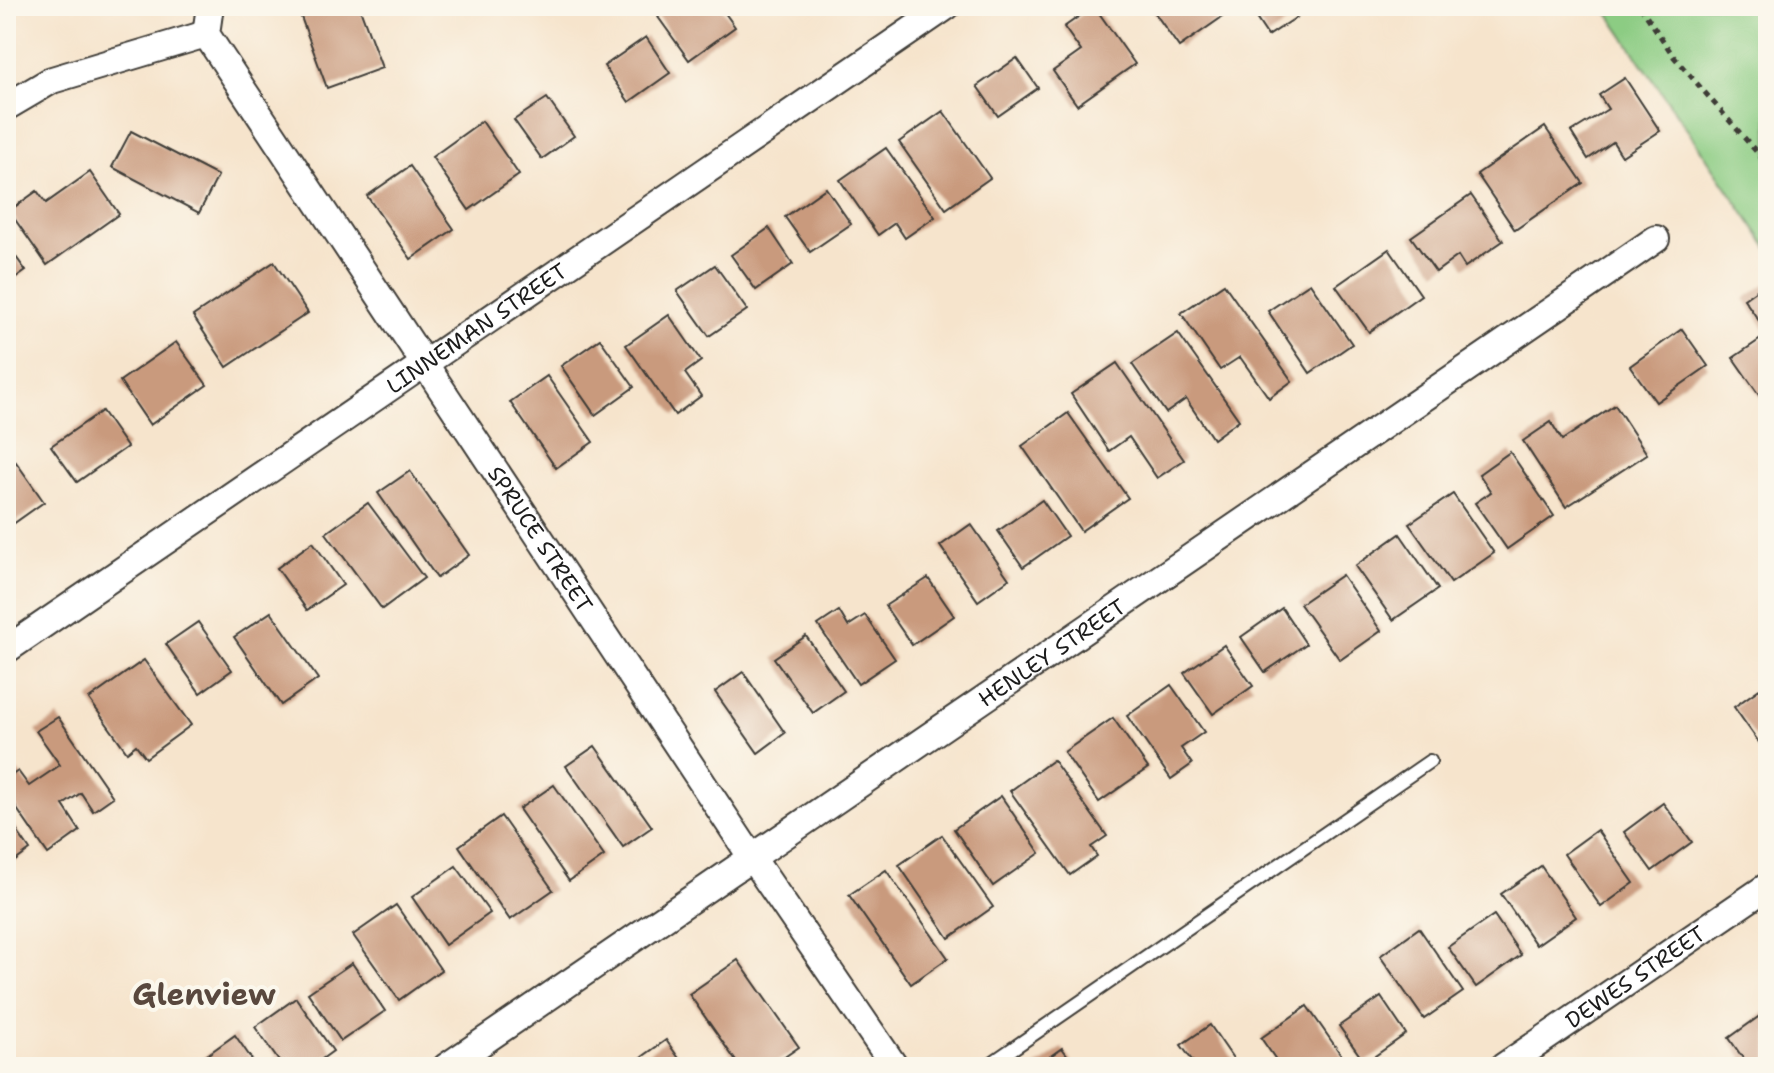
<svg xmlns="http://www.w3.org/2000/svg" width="1774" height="1073" font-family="'Shantell Sans',sans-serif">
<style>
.green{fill:#8ccc83;stroke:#547450;stroke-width:2}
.building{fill:#c99a7d}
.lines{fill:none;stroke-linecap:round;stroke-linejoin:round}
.lane-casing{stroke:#3d3a36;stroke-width:16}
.street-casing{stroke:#3d3a36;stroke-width:30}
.path{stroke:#3d3a36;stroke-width:5;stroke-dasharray:6 6;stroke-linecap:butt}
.lane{stroke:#fff;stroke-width:12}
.street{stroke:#fff;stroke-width:26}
.labels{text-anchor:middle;stroke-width:8;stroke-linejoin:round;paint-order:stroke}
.street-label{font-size:22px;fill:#1c1c1c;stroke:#fbf7ec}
.district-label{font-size:30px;font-weight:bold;fill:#59483e;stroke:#fbf7ec}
</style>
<rect width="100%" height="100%" fill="#fbf7ec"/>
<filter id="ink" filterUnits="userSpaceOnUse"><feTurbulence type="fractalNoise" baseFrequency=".0125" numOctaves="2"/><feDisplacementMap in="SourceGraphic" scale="16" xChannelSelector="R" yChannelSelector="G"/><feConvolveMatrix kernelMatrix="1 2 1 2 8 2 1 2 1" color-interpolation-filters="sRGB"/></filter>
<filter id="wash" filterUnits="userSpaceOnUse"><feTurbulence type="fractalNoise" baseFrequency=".006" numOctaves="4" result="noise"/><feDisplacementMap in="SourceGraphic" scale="32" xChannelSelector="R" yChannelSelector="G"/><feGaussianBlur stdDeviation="1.8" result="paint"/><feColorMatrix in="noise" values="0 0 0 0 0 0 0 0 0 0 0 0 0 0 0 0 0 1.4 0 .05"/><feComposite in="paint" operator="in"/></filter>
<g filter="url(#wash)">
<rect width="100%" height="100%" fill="#f6e4cc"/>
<polygon class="green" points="1603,6 1768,6 1768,248"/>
<g id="blocks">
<g class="building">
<polygon points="297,6 359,6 382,68 327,88"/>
<polygon points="673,6 720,6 735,27 689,60 658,17"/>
<polygon points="1094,6 1135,64 1077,105 1053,71 1081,51 1064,27"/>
<polygon points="1150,6 1219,6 1225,15 1179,47"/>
<polygon points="1248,6 1293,6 1300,15 1268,36"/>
<polygon points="646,37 670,73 629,102 604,66"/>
<polygon points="1017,58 1038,88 998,116 977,86"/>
<polygon points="1625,78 1660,131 1622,156 1613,142 1588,159 1571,132 1608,109 1599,95"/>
<polygon points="547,98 574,136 542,159 514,120"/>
<polygon points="943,111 990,178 946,209 899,142"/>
<polygon points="482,121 519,175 469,210 432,157"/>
<polygon points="1545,127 1583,183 1515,230 1477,174"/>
<polygon points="131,131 218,176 199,213 112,167"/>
<polygon points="886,148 935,217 905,238 895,223 878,235 840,180"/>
<polygon points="410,166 454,229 411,259 367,196"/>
<polygon points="90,172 119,214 47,265 9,211 37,191 46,203"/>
<polygon points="826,188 851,224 810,252 785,217"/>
<polygon points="1471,195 1503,241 1465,267 1458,256 1436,272 1411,237"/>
<polygon points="769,228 793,264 756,290 731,255"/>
<polygon points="6,243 26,271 6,285"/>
<polygon points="1389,249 1421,295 1369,332 1336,286"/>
<polygon points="274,262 308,313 227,367 193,316"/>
<polygon points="715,265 747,310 709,336 677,291"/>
<polygon points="1768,282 1768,408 1733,358 1768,334 1744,299"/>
<polygon points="1310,283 1352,344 1310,373 1268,311"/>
<polygon points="1224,284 1292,381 1269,398 1240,357 1220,370 1181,313"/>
<polygon points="669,315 701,361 685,373 701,396 675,415 626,345"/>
<polygon points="1682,329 1708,366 1656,402 1630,366"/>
<polygon points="1178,333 1239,420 1213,439 1186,399 1166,413 1132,364"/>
<polygon points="600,339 634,387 595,415 561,366"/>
<polygon points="176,342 207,385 150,425 120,381"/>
<polygon points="1117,363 1184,460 1157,478 1129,437 1109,451 1071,394"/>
<polygon points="547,376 593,442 556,468 510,402"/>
<polygon points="1615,405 1647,454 1566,507 1523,441 1551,422 1562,440"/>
<polygon points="102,411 127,447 77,482 51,446"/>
<polygon points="1068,413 1128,498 1081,531 1022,446"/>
<polygon points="1510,452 1554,516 1507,549 1475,503 1491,492 1479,474"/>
<polygon points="16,462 44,502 6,529 6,469"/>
<polygon points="410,471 469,555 437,578 378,493"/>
<polygon points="1453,494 1494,553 1451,583 1409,524"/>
<polygon points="1042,500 1067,536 1023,567 998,531"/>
<polygon points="368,503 424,578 382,609 326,533"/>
<polygon points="971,524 1009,579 978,601 940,546"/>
<polygon points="1400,534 1438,589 1393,620 1355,566"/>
<polygon points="313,542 343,585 307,610 277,568"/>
<polygon points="1342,575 1381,631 1340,660 1300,604"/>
<polygon points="928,578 954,616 912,645 885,606"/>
<polygon points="1282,608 1306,644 1265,672 1241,637"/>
<polygon points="839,611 848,626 865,615 895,659 858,684 818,625"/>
<polygon points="271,612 318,679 281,705 234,637"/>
<polygon points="198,622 232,670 200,693 166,644"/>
<polygon points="806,636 844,691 813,713 774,658"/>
<polygon points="1224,645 1253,686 1213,714 1184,673"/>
<polygon points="144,660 191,725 146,758 136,745 127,752 89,699"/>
<polygon points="743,672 785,733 758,753 715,692"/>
<polygon points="1768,683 1768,755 1734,707"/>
<polygon points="1171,685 1204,732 1181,748 1192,764 1171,779 1127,716"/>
<polygon points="58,717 113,797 93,811 81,793 63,805 80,831 48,854 6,793 6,779 18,771 29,786 60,765 36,731"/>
<polygon points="1113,718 1148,768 1099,802 1064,752"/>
<polygon points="595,746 652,827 623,847 566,766"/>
<polygon points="1053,760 1107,836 1091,847 1097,856 1070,875 1010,791"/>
<polygon points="554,785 604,856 569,881 519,809"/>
<polygon points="1001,796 1040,853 993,886 954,829"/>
<polygon points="1663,803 1692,842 1652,871 1624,832"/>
<polygon points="6,815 30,850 7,867 6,865"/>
<polygon points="501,816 553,890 510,920 459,846"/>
<polygon points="1597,830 1634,883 1601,907 1564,854"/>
<polygon points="942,835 993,907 949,938 899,865"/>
<polygon points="456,866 490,913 445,945 412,897"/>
<polygon points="1541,866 1576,917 1536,945 1501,894"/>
<polygon points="886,870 948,958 911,984 849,895"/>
<polygon points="396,905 441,970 399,1000 353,935"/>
<polygon points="1494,915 1521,955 1476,987 1448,947"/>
<polygon points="1419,928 1463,992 1424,1019 1380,956"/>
<polygon points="738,960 799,1047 770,1067 740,1067 689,994"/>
<polygon points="352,963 385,1011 341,1041 308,993"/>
<polygon points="1381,997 1406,1034 1365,1063 1339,1026"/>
<polygon points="296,998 333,1051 311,1067 283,1067 255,1027"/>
<polygon points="1307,1006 1349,1066 1347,1067 1281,1067 1261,1038"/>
<polygon points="1768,1010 1768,1067 1749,1067 1729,1038"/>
<polygon points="1210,1025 1239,1067 1197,1067 1181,1045"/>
<polygon points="235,1035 257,1067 194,1067 193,1065"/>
<polygon points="666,1040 685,1067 628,1067"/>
<polygon points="1062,1048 1076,1067 1035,1067"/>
</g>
</g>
</g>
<g filter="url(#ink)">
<use href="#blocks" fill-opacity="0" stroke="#3d3a36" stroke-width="2"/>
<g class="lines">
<g class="lane-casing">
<polyline id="lane" points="986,1067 1430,761"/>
</g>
<g class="street-casing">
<g id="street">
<path id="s1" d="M210,6L206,34L752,858L895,1067"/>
<polyline points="6,107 52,80 206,34"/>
<path id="s2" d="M6,650L947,6"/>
<path id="s3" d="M446,1067L1656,239"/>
<path id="s4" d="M1503,1067L1768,886"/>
</g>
</g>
<polyline class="path" points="1640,6 1674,57 1768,165"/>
<use href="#lane" class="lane"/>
<use href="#street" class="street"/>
</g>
</g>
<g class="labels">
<g class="street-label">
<text dy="8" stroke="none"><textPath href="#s2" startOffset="570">LINNEMAN STREET</textPath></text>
<text dy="8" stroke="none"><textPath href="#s1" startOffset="634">SPRUCE STREET</textPath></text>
<text dy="8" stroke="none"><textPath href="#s3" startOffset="734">HENLEY STREET</textPath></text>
<text dy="8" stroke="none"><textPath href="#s4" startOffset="160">DEWES STREET</textPath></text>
</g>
<g class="district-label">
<text x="204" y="1005">Glenview</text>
</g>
</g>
<rect width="1774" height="1073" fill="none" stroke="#fbf7ec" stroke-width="32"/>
</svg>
